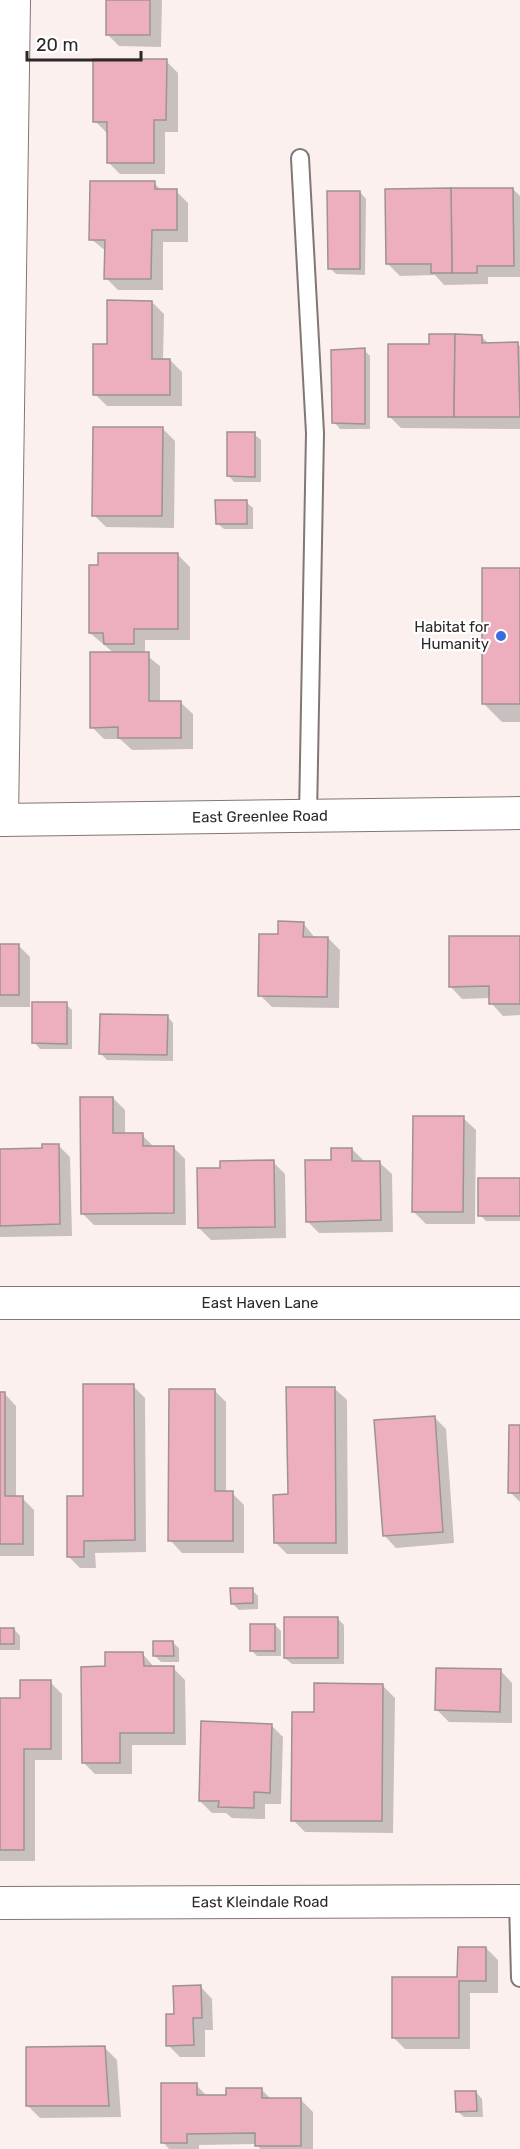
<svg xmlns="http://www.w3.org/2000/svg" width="520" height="2149" font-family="Rubik,sans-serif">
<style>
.shadow{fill:#0003}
.building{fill:#edafbd;stroke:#9d9294;stroke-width:1.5}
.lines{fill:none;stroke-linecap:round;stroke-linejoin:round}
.service-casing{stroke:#817775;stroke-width:20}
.minor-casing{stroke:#817775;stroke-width:34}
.service{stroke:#fff;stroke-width:16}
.minor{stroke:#fff;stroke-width:32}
.poi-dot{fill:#396ddd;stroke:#fff;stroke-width:2}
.labels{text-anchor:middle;stroke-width:4.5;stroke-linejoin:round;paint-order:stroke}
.poi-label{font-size:15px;fill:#2c2827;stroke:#fff;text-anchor:end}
.street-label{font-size:15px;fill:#2c2827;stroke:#fff}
</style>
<rect width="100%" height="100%" fill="#fbf0ee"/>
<g class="shadow">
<polygon points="107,0 162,0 161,47 119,46 107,34"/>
<polygon points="166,61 178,73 178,132 165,132 165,174 120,174 108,162 108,134 95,121"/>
<polygon points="154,183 162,191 176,191 188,203 188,242 163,242 163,290 118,290 106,278 106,251 91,239"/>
<polygon points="513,189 520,196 520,277 488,277 488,284 444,285 435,275 400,276 388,264"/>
<polygon points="360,192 366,199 365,275 336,274 330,268"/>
<polygon points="152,302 164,314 163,360 170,360 182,372 182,406 107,406 95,394 108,346"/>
<polygon points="481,336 489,344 517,344 520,346 520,429 401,428 389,416 430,346"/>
<polygon points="364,350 370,356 370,429 340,429 334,422"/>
<polygon points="163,429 175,441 174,528 106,527 94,515"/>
<polygon points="254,434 261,440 261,482 234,482 228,475"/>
<polygon points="246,502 253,508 253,529 224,529 217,523"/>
<polygon points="178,555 190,567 190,640 145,640 145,654 160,666 160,702 180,702 193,714 193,749 132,750 120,739 104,739 92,727 115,654 90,633"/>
<polygon points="520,569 520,722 502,722 484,704"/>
<polygon points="303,923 315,938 328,938 340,950 339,1008 272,1007 260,995 279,936"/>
<polygon points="520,937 520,1015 503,1016 491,1003 490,998 462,999 450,986"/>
<polygon points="0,945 18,945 30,957 30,1007 0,1007"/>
<polygon points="66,1004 72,1010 72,1049 40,1049 34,1042"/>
<polygon points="167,1016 173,1023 173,1061 107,1060 101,1054"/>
<polygon points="113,1098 125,1110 125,1135 142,1135 155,1148 173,1147 185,1159 186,1225 94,1225 82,1213"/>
<polygon points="463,1118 476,1130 475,1224 426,1224 414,1212"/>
<polygon points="58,1145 70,1157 72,1236 0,1237 0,1151 43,1150"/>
<polygon points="352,1149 364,1161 379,1162 392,1174 393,1232 319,1233 307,1221 333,1161"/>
<polygon points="273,1162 285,1174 286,1238 211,1240 199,1228 221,1169"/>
<polygon points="520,1180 520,1221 486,1221 480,1215"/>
<polygon points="133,1386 145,1398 146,1552 95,1553 96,1568 80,1568 68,1556 85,1497"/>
<polygon points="334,1388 347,1400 348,1554 287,1554 275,1542 289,1495"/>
<polygon points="214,1390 226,1402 226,1493 232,1493 244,1505 244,1553 182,1553 170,1540"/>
<polygon points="0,1393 4,1393 16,1406 16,1498 22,1498 34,1510 34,1556 0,1556"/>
<polygon points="434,1417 446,1429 454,1543 396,1548 384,1535"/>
<polygon points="520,1426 520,1502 510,1492"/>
<polygon points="252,1590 258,1596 258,1609 239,1610 232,1603"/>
<polygon points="338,1619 344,1625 344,1664 292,1664 285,1658"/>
<polygon points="275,1625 281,1631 281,1656 257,1656 251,1650"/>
<polygon points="0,1629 14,1629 20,1636 20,1650 0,1650"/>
<polygon points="172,1642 179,1648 179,1662 161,1662 155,1656"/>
<polygon points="142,1653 155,1668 173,1668 185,1680 186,1745 132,1745 132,1774 95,1774 83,1762 107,1668"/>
<polygon points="500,1670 512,1683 512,1723 449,1722 437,1710"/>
<polygon points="50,1682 62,1694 62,1760 35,1760 35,1861 0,1861 0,1699 22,1699"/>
<polygon points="383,1686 395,1698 393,1833 305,1832 293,1820 316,1714"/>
<polygon points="271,1725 283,1737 281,1804 265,1804 265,1819 232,1818 226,1813 212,1813 200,1801"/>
<polygon points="486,1948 498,1960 498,1993 470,1993 470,2049 405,2049 393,2037 459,1978"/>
<polygon points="200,1986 212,1999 213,2030 205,2030 205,2057 180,2057 168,2045 175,2015"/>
<polygon points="105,2048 117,2060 121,2117 40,2118 28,2106"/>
<polygon points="196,2085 208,2097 227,2097 262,2090 272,2100 301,2100 313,2112 313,2149 260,2149 257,2144 199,2145 199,2149 169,2149 163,2142"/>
<polygon points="476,2092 482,2099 483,2117 464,2117 457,2111"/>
</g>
<g class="building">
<rect x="106" y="0" width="44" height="35"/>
<polygon points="93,59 167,59 166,120 154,120 154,163 107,163 107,122 93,122"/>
<polygon points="90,181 155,181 155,189 177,189 177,230 152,230 151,279 104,279 105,240 89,240"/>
<polygon points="451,188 513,188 514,266 477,266 477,273 452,273"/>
<polygon points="451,188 452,273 431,273 431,264 386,264 385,189"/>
<polygon points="327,191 360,191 360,269 328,269"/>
<polygon points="107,300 152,301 152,359 170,359 170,395 93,395 93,344 107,344"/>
<polygon points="429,334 455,334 454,417 388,417 388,344 429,344"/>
<polygon points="455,334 482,335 482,343 518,342 520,417 454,417"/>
<polygon points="365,348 365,424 332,423 331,350"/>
<polygon points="93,427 163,427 162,516 92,516"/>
<polygon points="227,432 255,432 255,477 227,476"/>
<polygon points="215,500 247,500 247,524 216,524"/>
<polygon points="98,553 178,553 178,629 134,629 134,644 104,644 103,633 89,633 89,565 98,565"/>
<rect x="482" y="568" width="38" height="136"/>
<polygon points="90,652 149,652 149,701 181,701 181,738 118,738 118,727 90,728"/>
<polygon points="278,921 304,922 303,937 328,937 327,997 258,996 259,934 278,934"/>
<polygon points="449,936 520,936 520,1004 489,1004 489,986 449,987"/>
<rect x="0" y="944" width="19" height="51"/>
<polygon points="32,1002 67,1002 67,1044 32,1043"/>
<polygon points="100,1014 168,1015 167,1055 99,1054"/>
<polygon points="80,1097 113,1097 113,1133 143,1133 143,1146 174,1146 174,1213 81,1214"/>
<polygon points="413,1116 464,1116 463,1212 412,1212"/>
<polygon points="42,1144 59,1144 60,1224 0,1226 0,1149 42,1148"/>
<polygon points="331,1148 352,1148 352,1161 380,1161 381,1220 306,1222 305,1160 331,1160"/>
<polygon points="274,1160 275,1227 198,1228 197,1168 220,1168 220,1161"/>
<rect x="478" y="1178" width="42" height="38"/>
<polygon points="83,1384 134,1384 135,1540 84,1541 84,1557 67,1557 67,1496 83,1496"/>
<polygon points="286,1387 335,1387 336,1543 274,1543 273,1495 288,1494"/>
<polygon points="169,1389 215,1389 215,1491 233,1491 233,1541 168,1541"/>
<polygon points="0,1392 5,1392 5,1496 23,1496 23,1544 0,1544"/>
<polygon points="435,1416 443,1532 383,1536 374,1420"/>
<polygon points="509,1425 520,1425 520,1493 508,1493"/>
<polygon points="230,1588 253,1588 253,1603 231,1604"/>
<rect x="284" y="1617" width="54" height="41"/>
<rect x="250" y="1624" width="25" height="27"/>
<rect x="0" y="1628" width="14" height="16"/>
<polygon points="153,1641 173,1641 174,1656 153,1656"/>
<polygon points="105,1652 143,1652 144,1666 174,1666 174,1733 120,1733 120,1763 82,1763 81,1667 105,1666"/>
<polygon points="436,1668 501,1669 500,1712 435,1710"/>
<polygon points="20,1680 51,1680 51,1749 24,1749 24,1850 0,1850 0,1698 20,1698"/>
<polygon points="314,1683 383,1684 382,1821 291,1821 292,1712 314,1712"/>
<polygon points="201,1721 272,1724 270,1793 254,1792 254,1808 218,1807 219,1801 199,1801"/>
<polygon points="458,1947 486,1947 486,1981 459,1981 459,2038 392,2038 392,1977 457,1977"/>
<polygon points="201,1985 202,2018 193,2018 194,2045 166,2046 166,2014 174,2014 173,1986"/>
<polygon points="105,2046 109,2106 26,2106 26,2047"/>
<polygon points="161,2083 197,2083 197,2095 226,2095 226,2088 262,2088 262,2098 301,2098 301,2146 255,2146 255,2133 187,2134 187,2143 161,2143"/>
<polygon points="455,2091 476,2091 477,2111 456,2112"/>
</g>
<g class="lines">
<g class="service-casing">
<g id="service">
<polyline points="300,158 315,433 308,816"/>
<polyline points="518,1901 520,1978"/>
</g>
</g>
<g class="minor-casing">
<g id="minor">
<path id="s1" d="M0,820L520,813"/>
<polyline points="2,820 14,0"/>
<path id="s2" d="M0,1303H520"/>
<path id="s3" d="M0,1903L520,1901"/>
</g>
</g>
<use href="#service" class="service"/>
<use href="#minor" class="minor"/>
</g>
<circle class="poi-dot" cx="501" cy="636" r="6"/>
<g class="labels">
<g class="poi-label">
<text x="489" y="632">Habitat for<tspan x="489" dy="17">Humanity</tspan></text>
</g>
<g class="street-label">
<text dy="5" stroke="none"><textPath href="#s1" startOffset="260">East Greenlee Road</textPath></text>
<text dy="5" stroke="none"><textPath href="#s2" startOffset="260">East Haven Lane</textPath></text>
<text dy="5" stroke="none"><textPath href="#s3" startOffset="260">East Kleindale Road</textPath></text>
</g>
</g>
<path d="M27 51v9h114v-9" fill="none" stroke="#2c2827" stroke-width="3"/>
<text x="36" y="51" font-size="18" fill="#2c2827" stroke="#ffffff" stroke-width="4.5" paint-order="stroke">20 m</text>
</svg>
